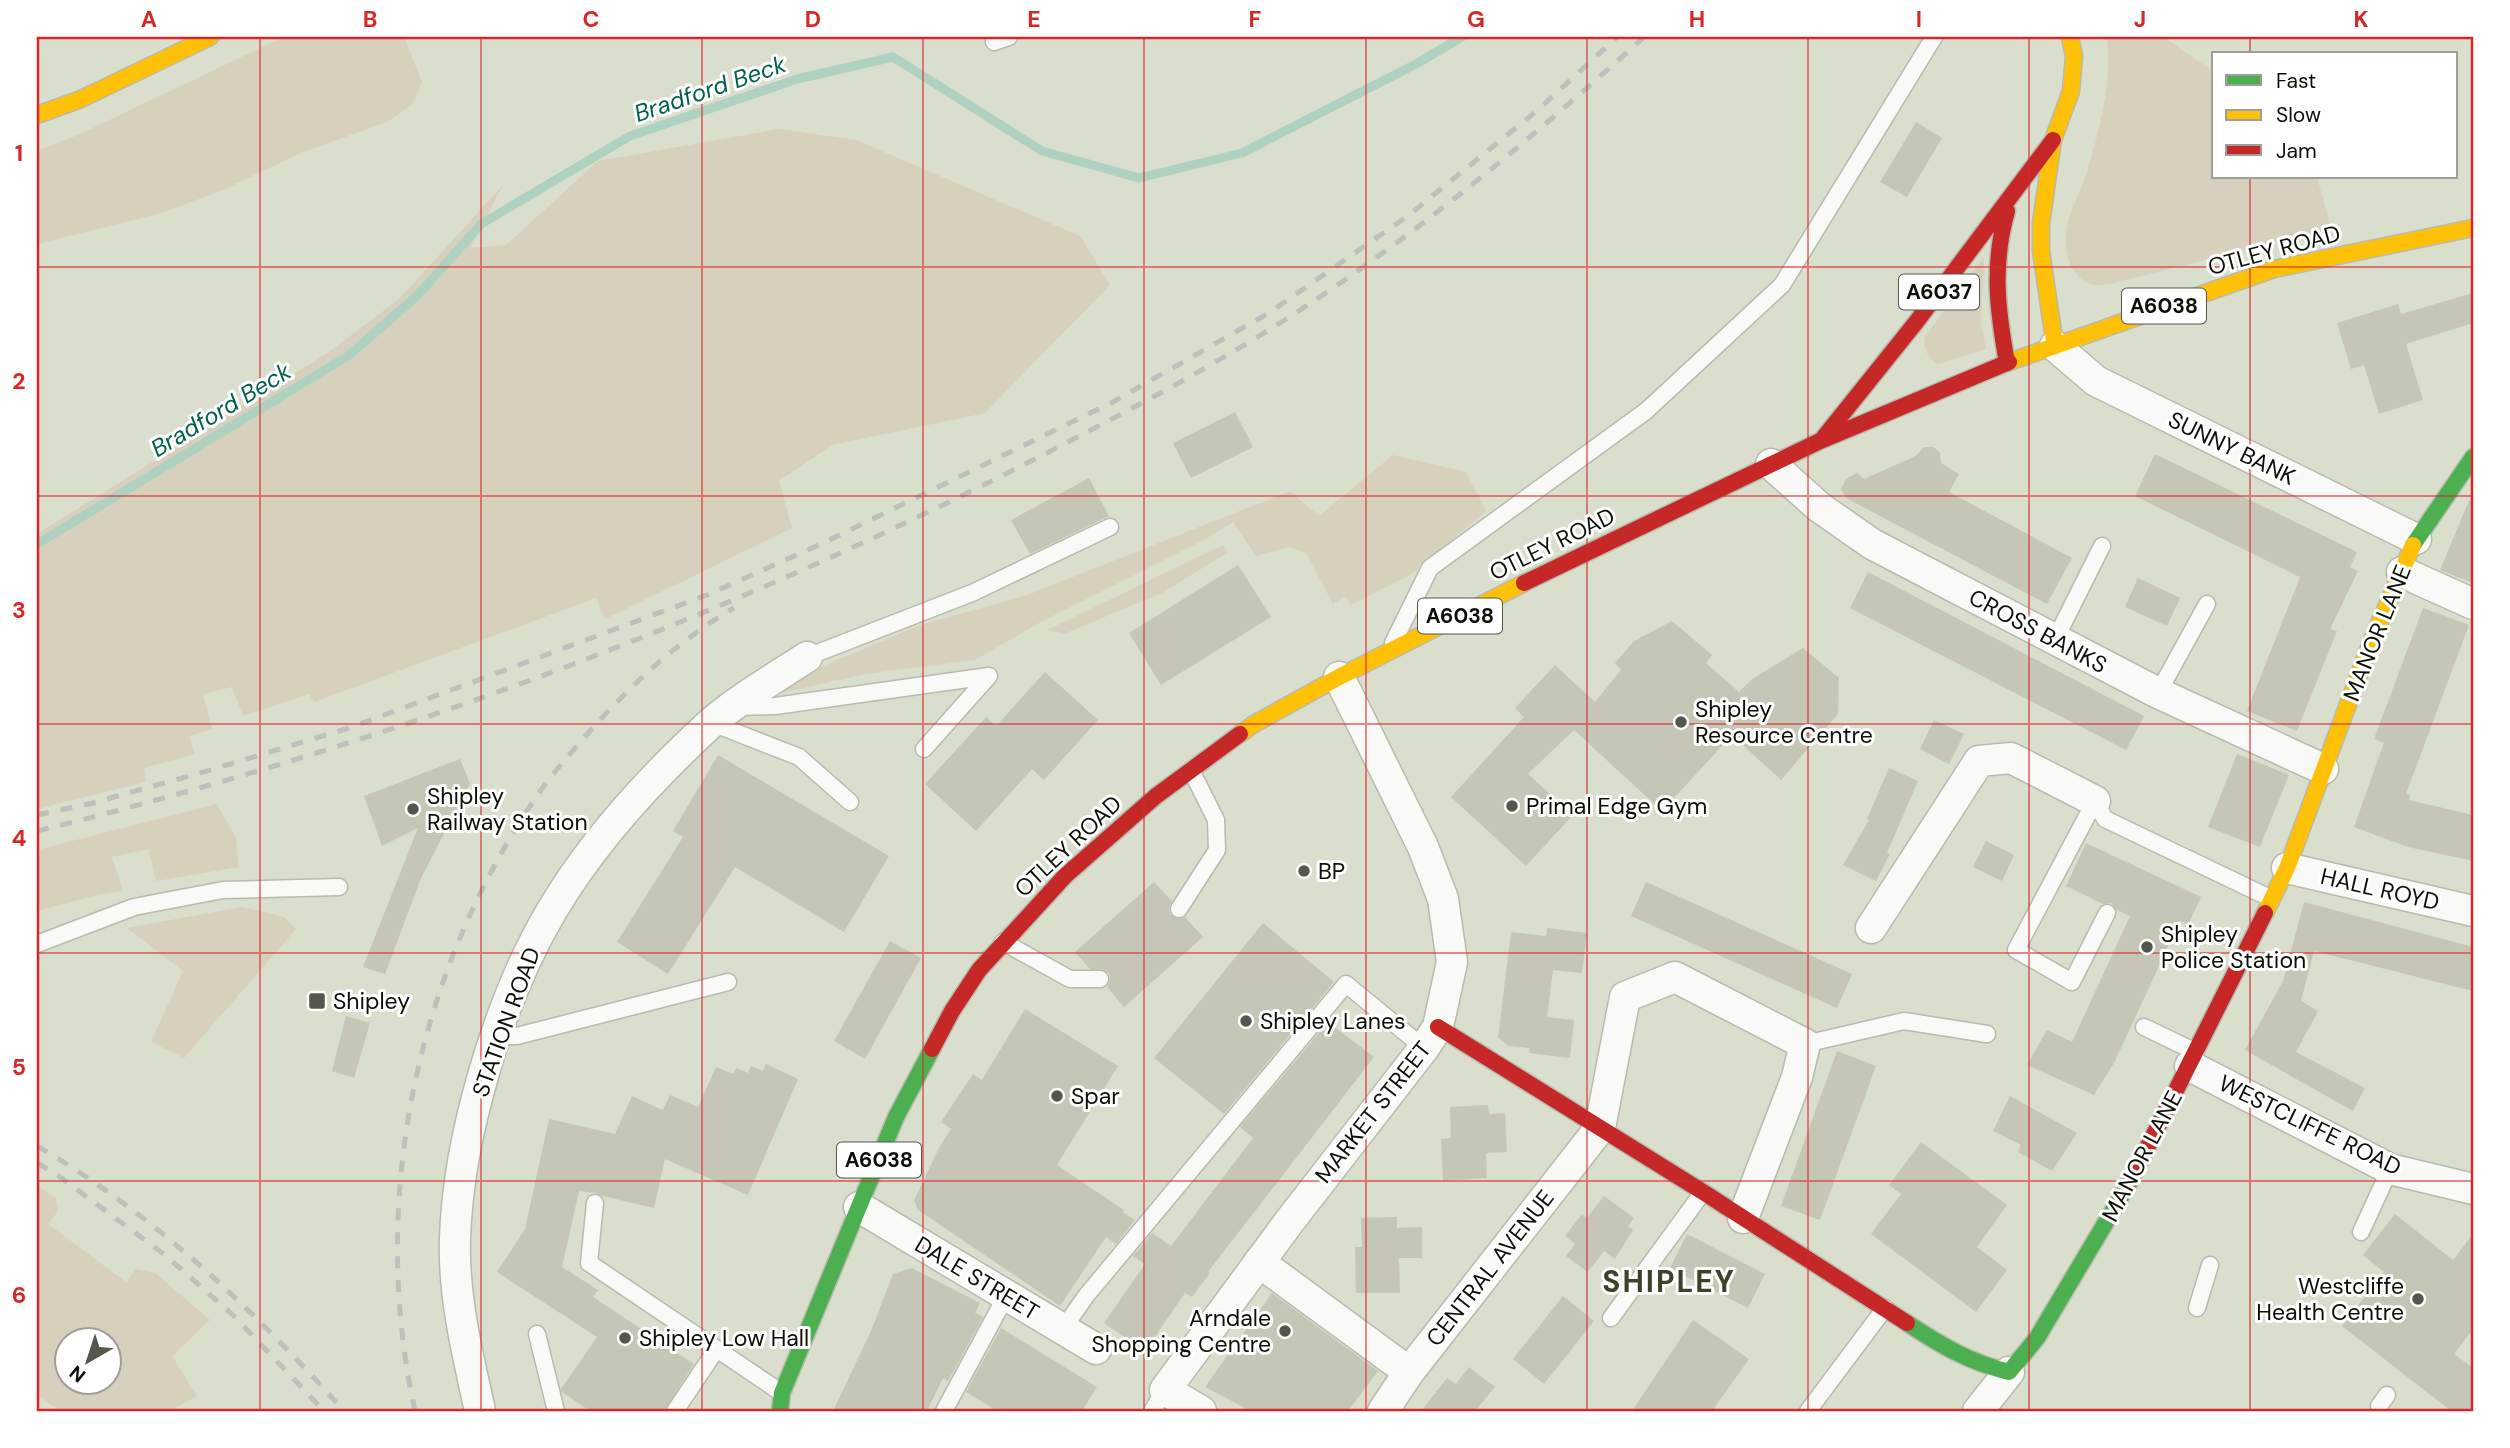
<svg xmlns="http://www.w3.org/2000/svg" width="2510" height="1448" font-family="'DM Sans',sans-serif">
<style>
.green{fill:#d7d0bd;fill-rule:evenodd}
.lines{fill:none;stroke-linecap:round;stroke-linejoin:round}
.stream{stroke:#aed1c0;stroke-width:9}
.building{fill:#c6c6b6}
.lane-casing{stroke:#b7bbad;stroke-width:19}
.street-casing{stroke:#b7bbad;stroke-width:33}
.fast-casing{stroke:#b7bbad;stroke-width:19}
.slow-casing{stroke:#b7bbad;stroke-width:19}
.jam-casing{stroke:#b7bbad;stroke-width:19}
.lane{stroke:#f9faf8;stroke-width:16}
.street{stroke:#f9faf8;stroke-width:30}
.fast{stroke:#4caf50;stroke-width:16}
.slow{stroke:#ffc107;stroke-width:16}
.jam{stroke:#c62828;stroke-width:16}
.rail{stroke:#bfbfbb;stroke-width:5;stroke-dasharray:12 12;stroke-linecap:butt}
.grid{fill:none;stroke:#d62828;stroke-width:2;stroke-opacity:0.55}
.poi-dot{fill:#54574b;stroke:#fff;stroke-width:2.5}
.labels{text-anchor:middle;stroke-width:6;stroke-linejoin:round;paint-order:stroke}
.shield{fill:#fff;stroke:#555750;stroke-width:2}
.shield-label{font-size:21px;font-weight:bold;fill:#0c0f05}
.street-label{font-size:23px;fill:#0c0f05;stroke:#fff}
.poi-label{font-size:23px;fill:#0c0f05;stroke:#fff;text-anchor:start}
.water-label{font-size:24px;font-style:italic;fill:#00614b;stroke:#fff}
.district-label{font-size:30px;font-weight:bold;letter-spacing:2px;fill:#3b4227;stroke:#fff}
.neatline{fill:none;stroke:#d62828;stroke-width:2.5}
.grid-label{font-size:23px;text-anchor:middle;font-weight:bold;fill:#d62828}
</style>
<rect width="100%" height="100%" fill="#d9decd"/>
<g class="green">
<polygon points="283,37 404,37 422,82 412,105 387,122 303,152 223,190 162,213 37,244 37,151 78,135"/>
<path d="M2106,37H2164L2214,72V177H2317L2331,228L2110,284C2105,284 2098,286 2093,285C2071,279 2063,252 2066,232C2068,213 2080,193 2086,175C2098,138 2114,75 2106,37Z"/>
<polygon points="779,129 856,140 1080,236 1110,285 985,413 832,445 779,481 792,528 605,619 596,598 314,702 309,694 243,716 232,687 203,694 212,729 189,736 195,754 144,768 146,782 37,809 37,534 326,354 399,299 503,185 470,248 506,245 598,161"/>
<path d="M1984,257L1981,324L1986,349L1938,364C1927,357 1925,351 1924,338Z"/>
<polygon points="1393,455 1466,472 1486,511 1410,575 1350,605 1346,596 1333,604 1307,554 1289,547 1256,556 1233,522 1204,540 1039,623 975,660 865,674 777,694 814,670 918,626 1030,594 1290,491 1319,516"/>
<polygon points="1223,545 1228,552 1164,592 1064,634 1047,630"/>
<polygon points="217,804 236,838 239,867 156,881 149,849 112,857 123,891 97,895 37,911 37,850"/>
<polygon points="242,907 284,917 296,929 184,1058 151,1042 183,971 127,928"/>
<path d="M37,1186L56,1198L58,1211L48,1224L126,1282L136,1269L155,1273L210,1320L172,1356L197,1396L177,1407L174,1411H61L37,1396ZM66,1340H108V1382H66Z"/>
</g>
<g class="lines">
<polyline class="stream" points="37,544 348,356 418,295 481,224 630,136 797,79 893,57 1042,151 1139,178 1242,153 1416,64 1462,37"/>
</g>
<g class="building">
<polygon points="1916,122 1942,138 1907,197 1880,182"/>
<polygon points="2473,293 2473,323 2406,344 2423,400 2379,414 2364,365 2351,369 2337,323 2398,304 2401,314"/>
<polygon points="1235,412 1253,447 1191,478 1173,443"/>
<polygon points="1924,447 1934,447 1940,453 1941,463 1959,474 1949,492 2072,558 2047,604 1846,498 1841,489 1846,479 1857,473 1864,479 1916,456"/>
<polygon points="2155,454 2357,552 2350,567 2358,571 2330,629 2337,631 2297,731 2247,711 2300,577 2135,496"/>
<polygon points="1089,478 1109,516 1030,554 1011,520"/>
<polygon points="2473,495 2473,583 2440,570 2468,503"/>
<polygon points="1238,565 1271,617 1161,685 1129,633"/>
<polygon points="1868,572 2144,716 2126,750 1850,608"/>
<polygon points="2138,578 2180,598 2167,626 2125,607"/>
<polygon points="2423,608 2469,625 2406,794 2410,795 2409,800 2473,815 2473,861 2408,847 2354,827 2384,743 2374,739"/>
<polygon points="1672,621 1712,655 1706,663 1739,692 1752,679 1803,648 1839,678 1838,714 1781,780 1732,735 1662,811 1574,730 1528,774 1573,815 1526,866 1451,797 1524,717 1515,708 1555,665 1595,702 1621,670 1615,663 1634,641"/>
<polygon points="1045,672 1098,720 1044,780 1032,769 976,831 925,784 986,717 996,726"/>
<polygon points="1934,720 1964,734 1949,764 1920,749"/>
<polygon points="2237,754 2289,775 2260,847 2208,827"/>
<polygon points="718,755 889,856 844,932 735,867 668,974 617,942 683,837 673,831"/>
<polygon points="460,759 470,784 421,878 385,974 363,967 418,828 382,846 364,796"/>
<polygon points="1889,768 1918,781 1887,853 1890,854 1876,881 1843,865 1869,820 1867,819"/>
<polygon points="1986,841 2014,855 2002,881 1973,867"/>
<polygon points="2086,843 2201,897 2188,925 2180,921 2114,1063 2094,1095 2027,1065 2047,1030 2072,1042 2130,916 2117,910 2111,903 2103,904 2066,886"/>
<polygon points="1154,882 1172,901 1169,908 1170,914 1178,919 1185,917 1203,937 1124,1007 1107,987 1110,980 1109,973 1101,969 1090,969 1075,952"/>
<polygon points="1646,882 1852,974 1837,1008 1631,916"/>
<polygon points="2304,902 2473,947 2473,991 2314,951 2301,1001 2318,1011 2296,1052 2365,1088 2353,1111 2245,1050 2283,981"/>
<polygon points="1263,923 1334,982 1224,1114 1154,1058"/>
<polygon points="1547,928 1587,933 1582,973 1553,970 1547,1017 1574,1020 1570,1058 1529,1053 1530,1048 1509,1046 1498,1038 1511,932 1546,936"/>
<polygon points="890,941 921,958 865,1059 834,1041"/>
<polygon points="1025,1009 1118,1066 1057,1165 1124,1210 1123,1212 1135,1220 1116,1244 1106,1237 1060,1306 918,1210 914,1200 940,1146 951,1129 941,1122 973,1074 982,1080"/>
<polygon points="346,1016 370,1023 354,1078 332,1071"/>
<polygon points="1328,1022 1374,1057 1208,1272 1210,1273 1192,1297 1185,1293 1145,1351 1104,1323 1145,1264 1133,1256 1152,1233 1171,1246 1253,1138 1240,1127"/>
<polygon points="1837,1051 1876,1066 1820,1220 1781,1206"/>
<polygon points="766,1064 798,1079 748,1195 665,1159 654,1208 603,1196 597,1193 579,1191 562,1267 598,1290 593,1297 694,1364 664,1411 590,1411 562,1392 561,1389 597,1337 497,1272 525,1229 549,1119 615,1134 632,1096 663,1110 670,1095 698,1107 716,1067 733,1074 736,1068 748,1073 751,1066 763,1071"/>
<polygon points="2010,1096 2077,1133 2052,1171 2018,1152 2021,1145 1993,1131"/>
<polygon points="1488,1105 1489,1114 1505,1113 1507,1152 1486,1153 1487,1178 1443,1181 1441,1139 1451,1138 1450,1107"/>
<polygon points="1921,1142 2007,1205 1977,1247 2007,1270 1976,1312 1871,1234 1901,1194 1889,1185"/>
<polygon points="1604,1196 1634,1218 1628,1226 1633,1230 1615,1259 1604,1251 1588,1272 1566,1256 1575,1244 1565,1236 1582,1214 1587,1218"/>
<polygon points="2395,1214 2453,1260 2473,1234 2473,1329 2454,1354 2473,1368 2473,1411 2451,1411 2342,1326 2384,1272 2363,1255"/>
<polygon points="1397,1217 1397,1228 1422,1227 1422,1258 1399,1258 1400,1293 1356,1293 1355,1247 1362,1247 1361,1218"/>
<polygon points="1687,1234 1765,1274 1748,1308 1670,1268"/>
<polygon points="912,1268 980,1303 975,1313 983,1317 948,1381 943,1378 927,1411 833,1411 871,1331 893,1274"/>
<polygon points="1272,1293 1378,1371 1348,1411 1251,1411 1205,1387"/>
<polygon points="1563,1296 1594,1321 1544,1384 1513,1359"/>
<polygon points="1693,1320 1749,1359 1712,1411 1632,1411"/>
<polygon points="1001,1328 1097,1387 1082,1411 997,1411 966,1392"/>
<polygon points="1469,1367 1495,1387 1475,1411 1421,1411 1447,1378 1456,1384"/>
</g>
<g class="lines">
<g class="lane-casing">
<g id="lane">
<polyline points="994,42 1009,37"/>
<polyline points="2055,640 2102,546"/>
<polyline points="1393,643 1430,568 1646,411 1782,285 1934,37"/>
<polyline points="807,657 972,593 1110,527"/>
<polyline points="2158,693 2207,604"/>
<polyline points="738,707 775,706 989,676 924,749"/>
<polyline points="712,723 799,757 850,802"/>
<polyline points="2095,801 2016,950 2072,982 2107,913"/>
<polyline points="2095,801 2105,819 2272,899"/>
<polyline points="1179,909 1217,850 1216,820 1191,770"/>
<polyline points="1003,942 1070,979 1100,979"/>
<polyline points="37,944 134,907 223,890 339,887"/>
<polyline points="2144,1027 2196,1052"/>
<polyline points="497,1036 517,1036 728,982"/>
<polyline points="1805,1044 1904,1021 1987,1034"/>
<polyline points="595,1203 589,1263 782,1393"/>
<polyline points="2361,1232 2390,1169"/>
<polyline points="2197,1308 2210,1265"/>
<polyline points="1611,1318 1703,1192"/>
<polyline points="1063,1329 1086,1296 1346,984 1424,1048"/>
<polyline points="537,1334 556,1411"/>
<polyline points="2379,1406 2387,1395"/>
<polyline points="675,1411 716,1350"/>
<polyline points="944,1411 1006,1296"/>
<polyline points="1152,1411 1165,1390"/>
<polyline points="1808,1411 1885,1308"/>
</g>
</g>
<g class="street-casing">
<g id="street">
<polyline points="2055,346 2096,381 2416,539"/>
<polyline points="1771,464 1819,507 1872,544 2158,693 2323,769"/>
<polyline points="2402,572 2473,604"/>
<polyline points="2287,868 2473,911"/>
<polyline points="1871,928 1979,761 2011,758 2095,801"/>
<polyline points="2190,1066 2390,1169 2473,1189"/>
<polyline points="859,1207 1096,1349"/>
<polyline points="1259,1262 1409,1372"/>
<path d="M480,1411C468,1355 453,1297 455,1239C458,1137 499,1000 551,912C592,842 651,778 711,723C740,698 775,678 807,657"/>
<polyline points="1201,1411 1165,1390 1289,1222 1424,1048 1438,1027 1452,962 1443,899 1423,847 1339,677"/>
<polyline points="1383,1411 1409,1372 1600,1128 1625,997 1675,977 1805,1044 1797,1077 1743,1218"/>
<polyline points="1978,1411 2009,1372"/>
</g>
</g>
<g class="fast-casing">
<g id="fast">
<polyline points="2413,545 2473,457"/>
<path d="M1907,1323C1942,1346 1969,1362 2009,1372L2037,1338L2131,1180"/>
<polyline points="780,1411 782,1393 896,1117 932,1049"/>
</g>
</g>
<g class="slow-casing">
<g id="slow">
<polyline points="37,115 81,99 210,37"/>
<polyline points="2055,346 2041,251 2041,223 2053,140 2071,91 2074,56 2070,37"/>
<polyline points="2009,362 2274,269 2473,228"/>
<polyline points="1240,734 1254,724 1339,677 1524,583"/>
<polyline points="2265,913 2287,868 2372,640 2413,545"/>
</g>
</g>
<g class="jam-casing">
<g id="jam">
<path d="M2007,211C1992,265 1997,308 2007,363"/>
<polyline points="1824,437 1917,321 2053,140"/>
<polyline points="1524,583 1820,441 2009,362"/>
<polyline points="1438,1027 1703,1192 1907,1323"/>
<polyline points="932,1049 952,1011 979,970 1065,876 1156,796 1240,734"/>
<polyline points="2131,1180 2265,913"/>
</g>
</g>
<use href="#lane" class="lane"/>
<use href="#street" class="street"/>
<use href="#fast" class="fast"/>
<use href="#slow" class="slow"/>
<use href="#jam" class="jam"/>
<g class="rail">
<polyline points="37,815 93,803 214,769 349,728 707,595 821,544 1111,403 1269,313 1409,215 1539,109 1617,37"/>
<path d="M37,831C376,748 714,623 1025,464C1109,421 1192,378 1272,328C1406,244 1528,142 1644,37"/>
<path d="M37,1146C154,1214 254,1310 344,1411"/>
<polyline points="37,1163 56,1174 165,1255 233,1315 324,1411"/>
<path d="M415,1411C369,1203 415,977 534,800C550,776 571,753 590,731C632,684 680,639 734,608"/>
</g>
</g>
<path class="grid" d="M260,37V1411M481,37V1411M702,37V1411M923,37V1411M1144,37V1411M1366,37V1411M1587,37V1411M1808,37V1411M2029,37V1411M2250,37V54M2250,177V1411M37,267H2473M37,496H2473M37,724H2473M37,953H2473M37,1181H2473"/>
<g class="poi-dot">
<circle cx="1681" cy="722" r="7"/>
<circle cx="1512" cy="806" r="7"/>
<circle cx="413" cy="809" r="7"/>
<circle cx="1304" cy="871" r="7"/>
<circle cx="2147" cy="947" r="7"/>
<rect x="308" y="992" width="18" height="18" rx="3.5"/>
<circle cx="1246" cy="1021" r="7"/>
<circle cx="1057" cy="1096" r="7"/>
<circle cx="2418" cy="1299" r="7"/>
<circle cx="1285" cy="1331" r="7"/>
<circle cx="625" cy="1338" r="7"/>
</g>
<g class="labels">
<g class="shield">
<rect x="1899" y="274.5" width="80" height="35" rx="5"/>
<rect x="2122" y="288.5" width="84" height="35" rx="5"/>
<rect x="1418" y="598.5" width="84" height="35" rx="5"/>
<rect x="837" y="1142.5" width="84" height="35" rx="5"/>
</g>
<g class="shield-label">
<text x="1939" y="299">A6037</text>
<text x="2164" y="313">A6038</text>
<text x="1460" y="623">A6038</text>
<text x="879" y="1167">A6038</text>
</g>
<g class="street-label">
<text transform="translate(2274 250) rotate(-15)" y="8">OTLEY ROAD</text>
<text transform="translate(2232 448) rotate(26)" y="8">SUNNY BANK</text>
<text transform="translate(1552 544) rotate(-26)" y="8">OTLEY ROAD</text>
<text transform="translate(2038 631) rotate(28)" y="8">CROSS BANKS</text>
<text transform="translate(2377 633) rotate(-68)" y="8">MANOR LANE</text>
<text transform="translate(1068 846) rotate(-43)" y="8">OTLEY ROAD</text>
<text transform="translate(2380 889) rotate(13)" y="8">HALL ROYD</text>
<text transform="translate(506 1022) rotate(-70)" y="8">STATION ROAD</text>
<text transform="translate(1373 1112) rotate(-52)" y="8">MARKET STREET</text>
<text transform="translate(2310 1125) rotate(26)" y="8">WESTCLIFFE ROAD</text>
<text transform="translate(2142 1156) rotate(-62)" y="8">MANOR LANE</text>
<text transform="translate(1490 1268) rotate(-52)" y="8">CENTRAL AVENUE</text>
<text transform="translate(977 1278) rotate(31)" y="8">DALE STREET</text>
</g>
<g class="poi-label">
<text x="1695" y="717">Shipley<tspan x="1695" dy="26">Resource Centre</tspan></text>
<text x="427" y="804">Shipley<tspan x="427" dy="26">Railway Station</tspan></text>
<text x="1526" y="814">Primal Edge Gym</text>
<text x="1318" y="879">BP</text>
<text x="2161" y="942">Shipley<tspan x="2161" dy="26">Police Station</tspan></text>
<text x="333" y="1009">Shipley</text>
<text x="1260" y="1029">Shipley Lanes</text>
<text x="1071" y="1104">Spar</text>
<text x="2404" y="1294" text-anchor="end">Westcliffe<tspan x="2404" dy="26">Health Centre</tspan></text>
<text x="1271" y="1326" text-anchor="end">Arndale<tspan x="1271" dy="26">Shopping Centre</tspan></text>
<text x="639" y="1346">Shipley Low Hall</text>
</g>
<g class="water-label">
<text transform="translate(710 89) rotate(-19)" y="8">Bradford Beck</text>
<text transform="translate(221 410) rotate(-31)" y="8">Bradford Beck</text>
</g>
<g class="district-label">
<text x="1669" y="1292">SHIPLEY</text>
</g>
</g>
<rect width="2510" height="1448" fill="none" stroke="#ffffff" stroke-width="77"/>
<rect x="2212" y="52" width="245" height="126" fill="#ffffff" stroke="#9e9f9b" stroke-width="2"/>
<rect x="2226" y="75" width="35" height="10" fill="#4caf50" stroke="#9e9f9b" stroke-width="2"/>
<text x="2276" y="88" font-size="21" fill="#0c0f05">Fast</text>
<rect x="2226" y="110" width="35" height="10" fill="#ffc107" stroke="#9e9f9b" stroke-width="2"/>
<text x="2276" y="122" font-size="21" fill="#0c0f05">Slow</text>
<rect x="2226" y="145" width="35" height="10" fill="#c62828" stroke="#9e9f9b" stroke-width="2"/>
<text x="2276" y="158" font-size="21" fill="#0c0f05">Jam</text>
<g transform="translate(88 1361) rotate(219)"><circle r="33" fill="#ffffff" stroke="#9e9f9b" stroke-width="2"/>
<path d="M0-5L12 26L0 18L-12 26Z" fill="#54574b"/>
<text y="-10" font-size="19" font-weight="bold" text-anchor="middle" fill="#0c0f05">N</text>
</g>
<rect x="38" y="38" width="2434" height="1372" class="neatline"/>
<g class="grid-label">
<text x="149" y="27">A</text>
<text x="370" y="27">B</text>
<text x="591" y="27">C</text>
<text x="813" y="27">D</text>
<text x="1034" y="27">E</text>
<text x="1255" y="27">F</text>
<text x="1476" y="27">G</text>
<text x="1697" y="27">H</text>
<text x="1919" y="27">I</text>
<text x="2140" y="27">J</text>
<text x="2361" y="27">K</text>
<text x="19" y="161">1</text>
<text x="19" y="389">2</text>
<text x="19" y="618">3</text>
<text x="19" y="846">4</text>
<text x="19" y="1075">5</text>
<text x="19" y="1303">6</text>
</g>
</svg>
